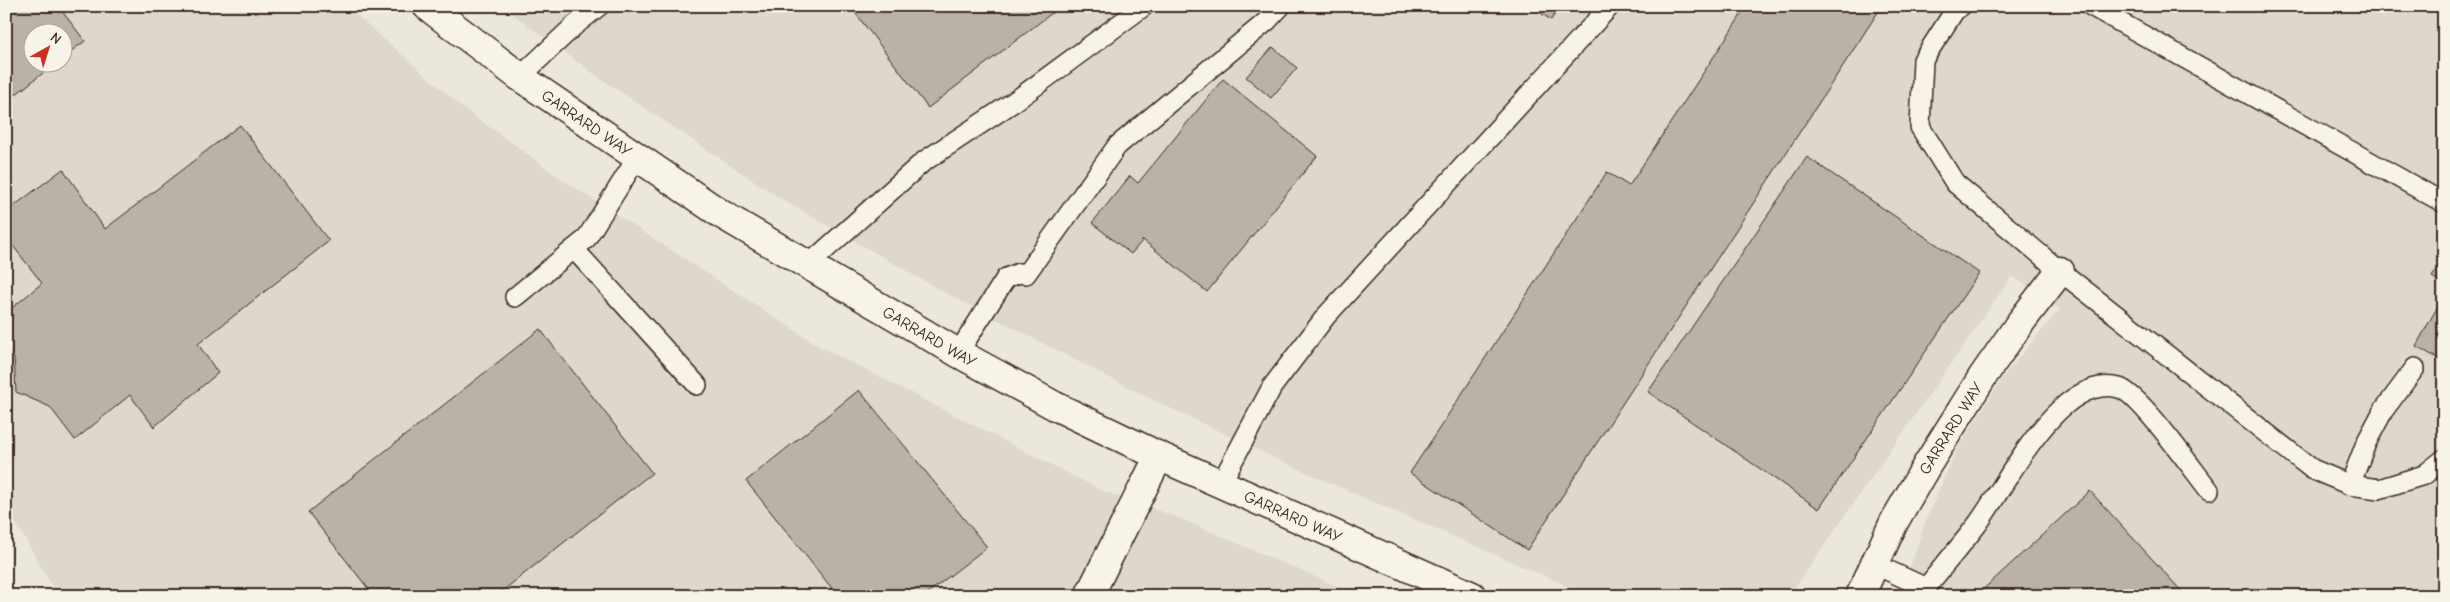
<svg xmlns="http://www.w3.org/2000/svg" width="2450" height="602" font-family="'Comic Neue',sans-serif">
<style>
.built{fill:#ddd7cc;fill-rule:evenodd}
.building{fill:#bab2a7;stroke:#3b2a1e}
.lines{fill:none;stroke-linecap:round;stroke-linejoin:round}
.service-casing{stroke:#3b2a1e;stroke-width:22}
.minor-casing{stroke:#3b2a1e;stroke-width:31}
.service{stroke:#f7f3e8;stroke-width:19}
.minor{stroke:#f7f3e8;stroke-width:28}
.labels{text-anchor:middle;stroke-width:4;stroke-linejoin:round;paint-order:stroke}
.street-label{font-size:16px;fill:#3b2a1e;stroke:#f7f3e8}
</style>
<rect width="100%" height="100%" fill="#ece7dc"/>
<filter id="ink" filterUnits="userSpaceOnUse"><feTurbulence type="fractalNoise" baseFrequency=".02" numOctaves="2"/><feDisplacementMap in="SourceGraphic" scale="10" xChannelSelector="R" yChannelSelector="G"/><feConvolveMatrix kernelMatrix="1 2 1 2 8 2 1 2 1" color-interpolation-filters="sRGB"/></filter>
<g filter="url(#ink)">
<g class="built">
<path d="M6,6H346L462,107L566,182L819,346L1105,492L1174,516L1360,596H58L6,506ZM32,32H62V62H32Z"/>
<polygon points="502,6 2444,6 2444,596 1900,596 1927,517 1956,451 2002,378 2060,309 2012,276 1789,596 1591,596 1309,474 1157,402 938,289 781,199 597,76"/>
</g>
<g class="building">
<polygon points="6,6 58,6 85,41 62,58 62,32 32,32 32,62 57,62 6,102"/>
<polygon points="850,6 1061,6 928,108"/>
<polygon points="1530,6 1560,6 1551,20"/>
<polygon points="1747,6 1882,6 1527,550 1410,473 1607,172 1629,186"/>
<polygon points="1273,47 1297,68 1271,98 1246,77"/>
<polygon points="1223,79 1317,156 1207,292 1143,240 1131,254 1092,223 1130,176 1138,183"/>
<polygon points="240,125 329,241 198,344 218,373 154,427 130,395 75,440 50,407 16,392 14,358 6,349 6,313 42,283 6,237 6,212 63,169 105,229"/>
<polygon points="1807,157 1979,273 1819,509 1648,392"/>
<polygon points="2444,259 2444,284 2432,277"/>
<polygon points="2439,304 2444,307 2444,362 2416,346"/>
<polygon points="540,329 652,473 496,596 374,596 308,512"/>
<polygon points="859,390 987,547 924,596 838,596 746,481"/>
<polygon points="2090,491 2185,595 1976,596"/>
<polygon points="1293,589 1308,596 1290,596"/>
</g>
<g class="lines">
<g class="service-casing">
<g id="service">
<polyline points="1961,6 1955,10 1923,60 1920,127 1955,183 2060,271 2312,469 2350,485 2379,489 2424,475 2444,459"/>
<polyline points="2091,6 2444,203"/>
<polyline points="520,77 574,26 599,6"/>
<polyline points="574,249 697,385"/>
<polyline points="807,266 923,162 1015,101 1144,6"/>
<polyline points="515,297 586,239 637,158"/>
<polyline points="958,353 1006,278 1019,273 1026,274 1117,146 1267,21 1281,6"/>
<polyline points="1220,485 1272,387 1326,316 1610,6"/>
<polyline points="2350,485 2366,443 2383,411 2415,368"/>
<path d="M1874,564L1926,588C1942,567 1960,547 1976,526C2006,487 2058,372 2119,388C2139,393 2193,470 2209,490"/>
</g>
</g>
<g class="minor-casing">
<g id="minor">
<path id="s1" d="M427,6L520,77L721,214L958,353L1055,406L1159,456L1472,596"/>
<polyline points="1089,596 1159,456"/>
<path id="s2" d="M1860,596L1894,522L1927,465L1983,376L2020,323L2060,271"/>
</g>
</g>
<use href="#service" class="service"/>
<use href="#minor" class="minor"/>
</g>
</g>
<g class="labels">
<g class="street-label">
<text dy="6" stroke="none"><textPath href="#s1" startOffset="198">GARRARD WAY</textPath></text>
<text dy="6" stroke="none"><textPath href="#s1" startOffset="602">GARRARD WAY</textPath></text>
<text dy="6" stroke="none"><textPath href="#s2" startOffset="191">GARRARD WAY</textPath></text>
<text dy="6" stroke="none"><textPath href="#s1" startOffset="1008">GARRARD WAY</textPath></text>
</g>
</g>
<rect width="2450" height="602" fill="none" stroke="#f7f3e8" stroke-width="25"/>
<rect x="12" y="12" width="2425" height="577" fill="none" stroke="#3b2a1e" stroke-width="2" filter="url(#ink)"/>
<g transform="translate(48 48) rotate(39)"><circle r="24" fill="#f7f3e8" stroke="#aca397"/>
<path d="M0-4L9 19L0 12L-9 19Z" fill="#c8321e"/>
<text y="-8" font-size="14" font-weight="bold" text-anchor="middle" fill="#3b2a1e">N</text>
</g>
</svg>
